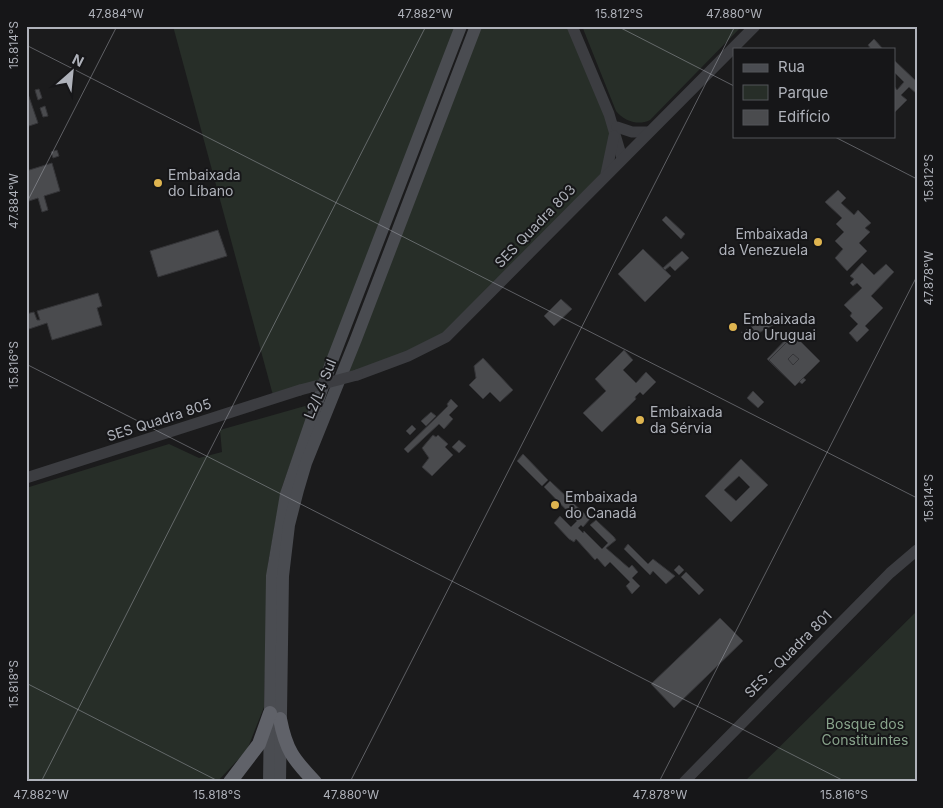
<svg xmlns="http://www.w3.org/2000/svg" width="943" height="808" font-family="Inter,sans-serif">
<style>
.green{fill:#272e28}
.building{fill:#4a4b4e;stroke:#353538;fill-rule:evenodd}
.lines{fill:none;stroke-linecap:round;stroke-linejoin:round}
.tertiary{stroke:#3c3d41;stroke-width:11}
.secondary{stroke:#4a4c51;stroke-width:12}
.trunk{stroke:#606269;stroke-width:14}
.tertiary-bridge{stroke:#3c3d41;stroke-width:11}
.ticks{fill:none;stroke:#afb2ba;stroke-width:1;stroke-opacity:0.45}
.poi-dot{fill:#dfb550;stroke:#161618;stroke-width:2}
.labels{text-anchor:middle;stroke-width:4;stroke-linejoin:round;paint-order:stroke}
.poi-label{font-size:14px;fill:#afb2ba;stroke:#161618;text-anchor:start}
.street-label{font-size:14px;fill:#afb2ba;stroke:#161618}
.park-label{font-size:14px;fill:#88a38b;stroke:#161618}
.neatline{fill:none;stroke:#afb2ba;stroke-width:2}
.ticks-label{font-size:12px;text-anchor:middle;fill:#afb2ba}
</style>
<rect width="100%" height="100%" fill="#1b1b1c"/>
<g class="green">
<polygon points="173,26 461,26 324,381 274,399"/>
<polygon points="483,26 572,26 615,133 605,176 446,337 357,375 343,372 472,39"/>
<path d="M582,26H742L650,120C638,126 624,121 616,111Z"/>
<polygon points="312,404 282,487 268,564 264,707 247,750 217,782 26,782 26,488 169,444 199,458 222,452 220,430"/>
<polygon points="917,611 917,782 744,782"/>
</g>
<g class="building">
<polygon points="874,39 883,49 871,49 868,45"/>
<polygon points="894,60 917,82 917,94 909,87 901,95 907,100 894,113 894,86 897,90 904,82 894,72"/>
<polygon points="26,88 38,123 26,127"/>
<polygon points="39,89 42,98 38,100 35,90"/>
<polygon points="45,106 48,116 43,117 40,108"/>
<polygon points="57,150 59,156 53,158 51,152"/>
<polygon points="52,163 60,191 44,196 48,210 42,212 38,198 26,202 26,171"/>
<polygon points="838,190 846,198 841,203 854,215 858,210 871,223 865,228 870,232 859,243 867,251 847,271 835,258 843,249 835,241 844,232 836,224 842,218 825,202"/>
<polygon points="666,216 685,234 681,239 662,220"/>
<polygon points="218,230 227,256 158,277 150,251"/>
<polygon points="643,249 671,276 645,302 618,274"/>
<polygon points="682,251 689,258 675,271 670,266 665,270 663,268"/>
<polygon points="862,263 874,275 886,264 894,272 871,296 883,308 865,326 869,330 857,342 849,333 858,324 850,316 852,313 844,305 862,288 857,283 853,286 850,283 854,279 850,276"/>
<polygon points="98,293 102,306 97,308 102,325 52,340 47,323 26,330 26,314 34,312 37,320 40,320 37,311"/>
<polygon points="561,299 572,309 554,326 544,316"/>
<polygon points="773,315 780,321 748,339 741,332 744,333 747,329 750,332 754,330 751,327"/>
<polygon points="792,333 818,359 801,376 806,380 802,384 797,380 793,384 767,359"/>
<path d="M794,335L820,361L795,386L769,360ZM793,354L799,359L793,365L788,359Z"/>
<polygon points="624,350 633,360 623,370 636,383 646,372 656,382 643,395 640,392 635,397 636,399 602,432 583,413 606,391 595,379"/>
<polygon points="483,358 513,390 500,402 490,392 483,399 469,385 476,378 474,366"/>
<polygon points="753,391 764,402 758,408 747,398"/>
<polygon points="451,399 458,406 449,415 453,419 444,429 439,424 408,453 404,449 448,406 447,404"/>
<polygon points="431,412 436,416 426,426 421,421"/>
<polygon points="412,425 416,429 410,435 406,431"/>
<polygon points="433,435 436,437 438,435 448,444 445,447 453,455 432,476 422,467 429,458 422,448"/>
<polygon points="459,440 466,446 459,453 452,447"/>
<polygon points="523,454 548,480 542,486 517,461"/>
<path d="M741,459L768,485L731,522L705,496ZM739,476L750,487L736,501L724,490Z"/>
<polygon points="550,481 590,519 583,527 581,525 578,528 583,533 584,531 602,549 608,543 590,525 596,520 614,537 616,540 606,548 629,568 632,565 638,572 632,578 640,586 632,594 626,586 630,582 610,562 605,567 597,558 595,560 576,539 574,542 569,539 554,523 560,516 571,527 577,521 544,487"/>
<polygon points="628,544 648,564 653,559 675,576 666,584 653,571 650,575 624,549"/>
<polygon points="679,565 684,570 679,575 674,570"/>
<polygon points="686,572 704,590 699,595 681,577"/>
<polygon points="720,618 743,641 674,708 651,684"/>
</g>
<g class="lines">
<g class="tertiary">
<polyline points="572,26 609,114 622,158"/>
<polyline points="617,127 632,132 648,132"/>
<polyline points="606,174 614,136"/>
<polyline points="357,375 408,356 446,337 755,26"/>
<polyline points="26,478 300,390"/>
<polyline points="684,782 890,573 917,550"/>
</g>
<g class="secondary">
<polyline points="269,782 272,576 286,494 330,366 461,26"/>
<polyline points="280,782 283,576 289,525 298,490 306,463 356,339 476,26"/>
</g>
<g class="trunk">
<path d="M280,719C286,750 293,759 315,782"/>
<polyline points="230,782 259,744 270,713"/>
</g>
<polyline class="tertiary-bridge" points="300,390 357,375"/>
</g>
<path class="ticks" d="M617,26L734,86M26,45L917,498M833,136L917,179M26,204L117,26M26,364L846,782M26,683L220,782M41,782L426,26M350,782L735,26M659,782L917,276"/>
<g class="poi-dot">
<circle cx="158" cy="183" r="5"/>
<circle cx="818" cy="242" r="5"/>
<circle cx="733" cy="327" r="5"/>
<circle cx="640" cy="420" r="5"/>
<circle cx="555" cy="505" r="5"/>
</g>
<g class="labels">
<g class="poi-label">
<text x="168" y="180">Embaixada<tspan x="168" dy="16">do Líbano</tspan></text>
<text x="808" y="239" text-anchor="end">Embaixada<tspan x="808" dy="16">da Venezuela</tspan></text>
<text x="743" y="324">Embaixada<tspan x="743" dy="16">do Uruguai</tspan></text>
<text x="650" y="417">Embaixada<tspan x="650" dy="16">da Sérvia</tspan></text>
<text x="565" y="502">Embaixada<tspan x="565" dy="16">do Canadá</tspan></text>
</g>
<g class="street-label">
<text transform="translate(535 226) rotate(-46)" y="5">SES Quadra 803</text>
<text transform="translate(320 389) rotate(-68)" y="5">L2/L4 Sul</text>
<text transform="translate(159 420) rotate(-18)" y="5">SES Quadra 805</text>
<text transform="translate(788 654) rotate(-45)" y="5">SES - Quadra 801</text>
</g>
<g class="park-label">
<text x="865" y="729">Bosque dos<tspan x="865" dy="16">Constituintes</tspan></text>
</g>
</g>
<rect width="943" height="808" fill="none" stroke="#161618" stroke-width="55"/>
<rect x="733" y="48" width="162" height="90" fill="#161618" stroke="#535459"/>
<rect x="743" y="64" width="25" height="8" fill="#4a4c51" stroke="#535459"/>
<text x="778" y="72" font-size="15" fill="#afb2ba">Rua</text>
<rect x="743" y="85" width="25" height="15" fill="#272e28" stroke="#535459"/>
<text x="778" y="98" font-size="15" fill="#afb2ba">Parque</text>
<rect x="743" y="110" width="25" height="15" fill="#4a4b4e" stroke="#535459"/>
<text x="778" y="122" font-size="15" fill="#afb2ba">Edifício</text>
<g transform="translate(72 72) rotate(27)" stroke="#161618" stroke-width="4" paint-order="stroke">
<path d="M0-4L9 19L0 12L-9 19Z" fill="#afb2ba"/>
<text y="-8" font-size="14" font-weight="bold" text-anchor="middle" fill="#afb2ba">N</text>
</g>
<rect x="28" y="28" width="888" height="752" class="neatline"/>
<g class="ticks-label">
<text x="116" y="18">47.884°W</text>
<text x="425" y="18">47.882°W</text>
<text x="619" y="18">15.812°S</text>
<text x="734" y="18">47.880°W</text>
<text transform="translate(14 45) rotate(-90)" y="4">15.814°S</text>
<text transform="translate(929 178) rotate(-90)" y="4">15.812°S</text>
<text transform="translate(14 201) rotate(-90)" y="4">47.884°W</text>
<text transform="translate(929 278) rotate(-90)" y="4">47.878°W</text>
<text transform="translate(14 365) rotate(-90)" y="4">15.816°S</text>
<text transform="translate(929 498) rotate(-90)" y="4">15.814°S</text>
<text transform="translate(14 684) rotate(-90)" y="4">15.818°S</text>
<text x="41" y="799">47.882°W</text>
<text x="217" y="799">15.818°S</text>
<text x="351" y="799">47.880°W</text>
<text x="660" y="799">47.878°W</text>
<text x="844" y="799">15.816°S</text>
</g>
</svg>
